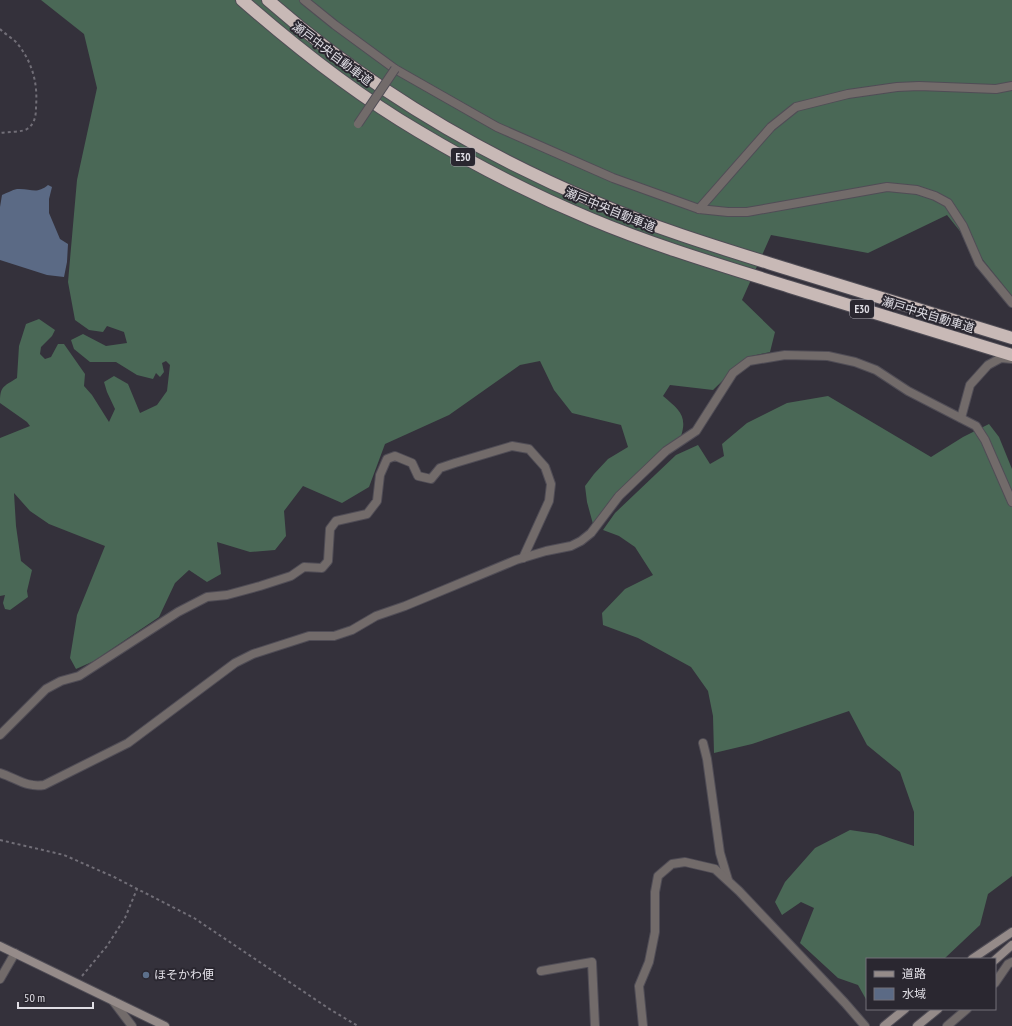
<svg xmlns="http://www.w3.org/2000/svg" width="1012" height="1026" font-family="'PT Sans Narrow','Noto Sans JP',sans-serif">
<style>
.forest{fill:#4a6856}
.water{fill:#5b6a85}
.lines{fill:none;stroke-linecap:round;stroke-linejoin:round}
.street-casing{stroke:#504d56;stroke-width:10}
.secondary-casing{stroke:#504d56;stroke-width:10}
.highway-casing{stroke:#504d56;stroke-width:14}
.path{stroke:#716e77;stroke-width:2;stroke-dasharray:3 3;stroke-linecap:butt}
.street{stroke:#726b6a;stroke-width:8}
.secondary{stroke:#958b89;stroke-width:8}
.highway{stroke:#c8b9b6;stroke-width:12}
.street-bridge-casing{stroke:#504d56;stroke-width:10;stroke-linecap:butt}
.street-bridge{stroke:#726b6a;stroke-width:8}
.service-dot{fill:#5c6f8a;stroke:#2a2730;stroke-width:1.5}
.labels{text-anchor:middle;stroke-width:4;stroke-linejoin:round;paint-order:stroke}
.shield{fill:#2a2730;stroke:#a9a7af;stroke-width:1}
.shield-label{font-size:11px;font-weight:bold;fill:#e0dee5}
.street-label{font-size:12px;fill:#e0dee5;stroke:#2a2730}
.poi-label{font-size:12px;fill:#e0dee5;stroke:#2a2730;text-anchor:start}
</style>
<rect width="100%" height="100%" fill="#34313b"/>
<g class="forest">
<path d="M41,0H1012V296L947,215L868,253L771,235L742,300L775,332L770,352L747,357L713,390L670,385L663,396C678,409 688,415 681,436L615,494L593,524L587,502L585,486L594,474L608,459L628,447L621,425L572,413L554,390L540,361L520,365L449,415L385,444L369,487L342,503L303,486L284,511L286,536L275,550L250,552L217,542L221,574L207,582L189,570L175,583L159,617L94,661L76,669L70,658L77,615L105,546L49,524L30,511L14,493L16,526L21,561L32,570L27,591L28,597L10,610L5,609L3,603L5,595L0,596V438L30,426L27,422L0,403C0,386 3,387 17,378L19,346L26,324L39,319L55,330L52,336L41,347L40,354L45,359L51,357L58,344H64L85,374L84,386L92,395L109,422L115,409L107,392L104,382L114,376L128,384L140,413L157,405L167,391L170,365L166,361L162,363L164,372L160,377L156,373L153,379L137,375L116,362H90L74,349L71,340L83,334L106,346L127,343L124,332L107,326L103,332L89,330L75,320L68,282L77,180L97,88L84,34Z"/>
<polygon points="828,396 931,457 963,437 989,424 999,437 1012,469 1012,876 988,894 980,925 944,959 867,959 867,1001 858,985 838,978 800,943 814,908 801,902 782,915 775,902 785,882 815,848 850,830 877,834 914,846 914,812 900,772 867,745 849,711 752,744 714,753 713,716 708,691 691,667 638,638 603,625 602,613 625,589 653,575 635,547 619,536 603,530 615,513 676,455 698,445 710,464 724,456 722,444 747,423 787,403"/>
</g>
<path class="water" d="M48,185L52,187L49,199V213L60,239L68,244L67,262L64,277L47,275L0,260V207L2,195C7,193 12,190 17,189C31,188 36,195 48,185Z"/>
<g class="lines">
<g class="street-casing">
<g id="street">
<polyline points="304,0 335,25 395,69 497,127 613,178 699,209 728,212 747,212 887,187 917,190 935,196 948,203 963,226 979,263 1012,303"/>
<polyline points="699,209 771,127 796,107 848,94 897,87 919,86 996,89 1012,86"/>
<polyline points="961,418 970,385 988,365 1001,358 1012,359"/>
<polyline points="0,735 46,689 61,681 79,676 178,612 207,597 227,595 260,586 291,576 304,567 322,568 328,561 330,529 336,521 367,514 377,501 380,475 387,459 395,456 412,463 418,476 431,479 440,468 455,463 512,446 529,449 545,467 551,484 549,501 523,558"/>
<polyline points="703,743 707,759 720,853 728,880"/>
<path d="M0,773C16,778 27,788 44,785L128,743L235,663L253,654L309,636H334L352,630L376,616L405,606L516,560L546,551L571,546L581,541L591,533L619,496L666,451L696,431L733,373L749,361L785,355L828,356L855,362L876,370L908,391L976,426L985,440L1012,502"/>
<polyline points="541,971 592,962 595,1026"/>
<polyline points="0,979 15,953"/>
<polyline points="995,983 1008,964 1012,962"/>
<polyline points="113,1001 132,1026"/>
<polyline points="643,1026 639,986 649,962 655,932 655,892 658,876 672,864 685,862 715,869 739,891 845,1003 865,1026"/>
<polyline points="947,1026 967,1009"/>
</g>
</g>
<g class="secondary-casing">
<g id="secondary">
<polyline points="0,946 165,1026"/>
<polyline points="972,959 1012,932"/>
<polyline points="995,960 1012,945"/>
<polyline points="884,1026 905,1009"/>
<polyline points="917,1026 938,1009"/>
</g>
</g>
<g class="highway-casing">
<g id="highway">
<path d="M242,0C297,48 355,94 418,131C473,164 531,194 591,219C655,246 723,266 790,287C864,310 938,333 1012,355"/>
<path d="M268,0C365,85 476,152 595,202C659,230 727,250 794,271C867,293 939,316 1012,338"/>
</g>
</g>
<g class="path">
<path d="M0,29C5,34 12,38 17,43C32,62 38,82 36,107C36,115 35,124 27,129C23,132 7,132 0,133"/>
<polyline points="0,840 64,855 114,877 194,918 331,1010 358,1026"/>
<polyline points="82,976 107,946 125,918 137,889"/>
</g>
<use href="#street" class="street"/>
<use href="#secondary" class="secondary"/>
<use href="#highway" class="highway"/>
<g class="street-bridge-casing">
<polyline id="street-bridge" points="358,124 395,69"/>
</g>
<use href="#street-bridge" class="street-bridge"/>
</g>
<circle class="service-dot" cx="146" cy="975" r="4"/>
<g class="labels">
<g class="shield">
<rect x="451" y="148" width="24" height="18" rx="3"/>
<rect x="850" y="300" width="24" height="18" rx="3"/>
</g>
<g class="shield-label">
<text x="463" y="161">E30</text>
<text x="862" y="313">E30</text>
</g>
<g class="street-label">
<text transform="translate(332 54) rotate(37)" y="4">瀬戸中央自動車道</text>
<text transform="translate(610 210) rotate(22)" y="4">瀬戸中央自動車道</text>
<text transform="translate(928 315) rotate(17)" y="4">瀬戸中央自動車道</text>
</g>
<g class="poi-label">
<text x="154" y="979">ほそかわ便</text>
</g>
</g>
<rect x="866" y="958" width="130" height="52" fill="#2a2730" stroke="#737078"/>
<rect x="874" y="971" width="20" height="6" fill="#958b89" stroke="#737078"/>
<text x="902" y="978" font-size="12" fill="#e0dee5">道路</text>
<rect x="874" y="988" width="20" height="12" fill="#5b6a85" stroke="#737078"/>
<text x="902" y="998" font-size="12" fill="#e0dee5">水域</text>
<path d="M18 1002v6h75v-6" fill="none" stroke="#e0dee5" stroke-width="2"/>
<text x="24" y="1002" font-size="12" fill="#e0dee5" stroke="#2a2730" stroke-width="3" paint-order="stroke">50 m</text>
</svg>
